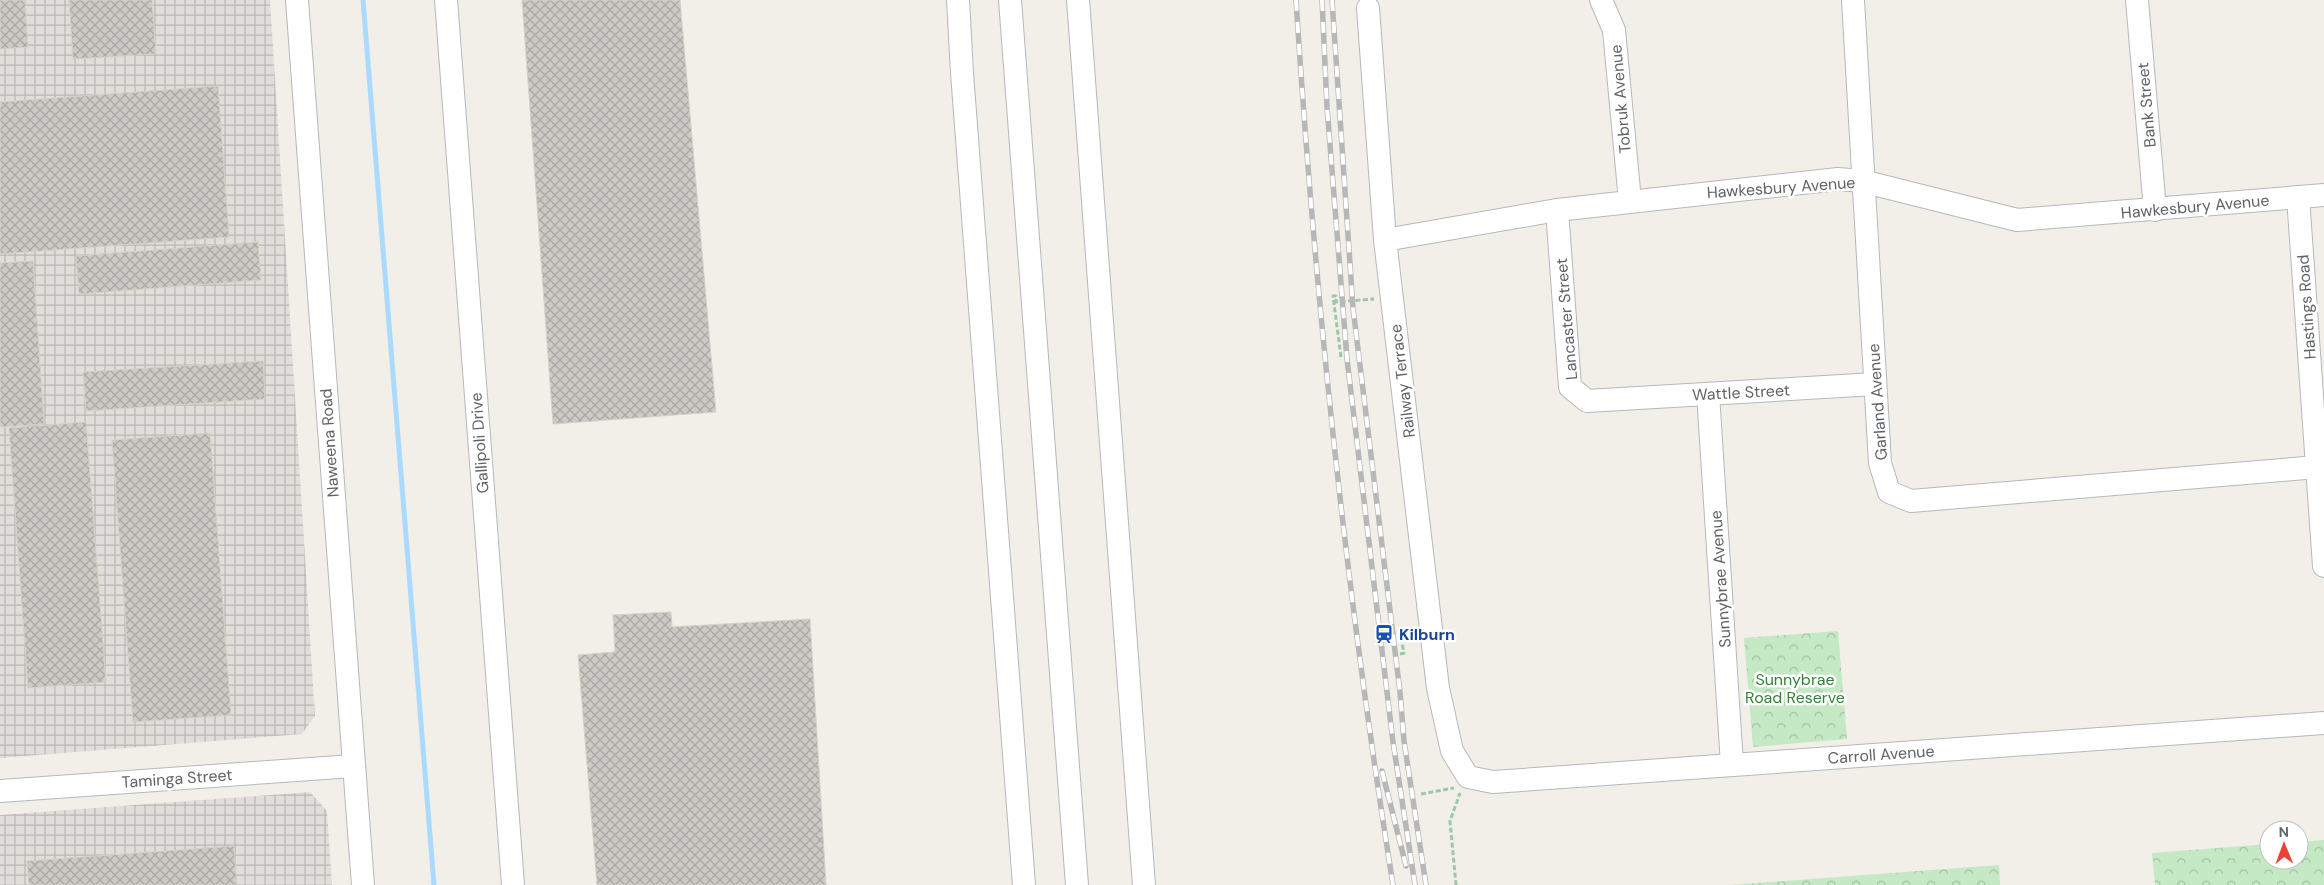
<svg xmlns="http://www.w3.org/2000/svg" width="2324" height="885" font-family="'DM Sans',sans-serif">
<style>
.industrial{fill:url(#industrial-grid)}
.park{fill:url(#park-crowns)}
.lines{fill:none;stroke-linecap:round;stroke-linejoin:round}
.stream{stroke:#aadaff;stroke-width:5}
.building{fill:url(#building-cross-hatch);stroke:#d6d1c6}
.minor-casing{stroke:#b5b8bc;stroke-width:24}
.path{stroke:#9cc7a9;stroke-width:3;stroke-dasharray:5 2.5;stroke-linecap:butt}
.minor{stroke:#fff;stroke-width:22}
.rail-casing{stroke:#b6b7b8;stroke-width:5.5}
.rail{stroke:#fff;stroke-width:4;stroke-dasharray:11;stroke-linecap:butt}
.labels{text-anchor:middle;stroke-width:5;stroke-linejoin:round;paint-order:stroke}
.street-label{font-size:16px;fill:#5f6368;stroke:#fff}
.transit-label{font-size:16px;font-weight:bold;fill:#164399;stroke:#fff;text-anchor:start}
.park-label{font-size:16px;fill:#348238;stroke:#fff}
</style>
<defs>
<pattern id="industrial-grid" width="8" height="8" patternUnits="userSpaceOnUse" patternTransform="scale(1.25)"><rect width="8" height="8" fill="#e0deda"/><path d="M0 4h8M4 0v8" fill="none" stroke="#b9b8b5"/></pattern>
<pattern id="park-crowns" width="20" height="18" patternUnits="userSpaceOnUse" patternTransform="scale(1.25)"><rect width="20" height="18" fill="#c5e8c5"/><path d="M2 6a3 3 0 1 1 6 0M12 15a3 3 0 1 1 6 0" fill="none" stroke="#a3c0a4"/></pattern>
<pattern id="building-cross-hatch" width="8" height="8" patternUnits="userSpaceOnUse" patternTransform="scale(1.25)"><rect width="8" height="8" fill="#cccac5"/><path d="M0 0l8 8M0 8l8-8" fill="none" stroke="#a9a8a4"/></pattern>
</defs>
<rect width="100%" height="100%" fill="#f1efe8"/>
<g class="industrial">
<polygon points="0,0 270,0 315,716 302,734 0,758"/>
<polygon points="310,792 327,811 332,885 0,885 0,815"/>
</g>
<g class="park">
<polygon points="1838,631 1847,739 1753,747 1744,638"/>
<polygon points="2324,840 2324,885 2155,885 2152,853 2269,844 2269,860 2299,860 2299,842"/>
<polygon points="1999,865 2000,885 1730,885"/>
</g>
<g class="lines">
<polyline class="stream" points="363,0 434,885"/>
</g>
<g class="building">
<polygon points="0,0 25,0 28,47 0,49"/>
<polygon points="69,0 152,0 156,54 73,59"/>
<polygon points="522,0 680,0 716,412 553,424"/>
<polygon points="218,86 229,237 0,254 0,102"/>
<polygon points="258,242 261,280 79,294 76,256"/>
<polygon points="33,261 44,424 0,427 0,263"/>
<polygon points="263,361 265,399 86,411 83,372"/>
<polygon points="86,422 106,682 28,688 9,428"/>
<polygon points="210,433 231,715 133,722 112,440"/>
<polygon points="671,612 672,627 810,619 826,885 597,885 578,655 615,652 613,615"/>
<polygon points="234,846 237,885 29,885 27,861"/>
</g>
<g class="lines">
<g class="minor-casing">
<g id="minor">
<polyline points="297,0 363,885"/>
<polyline points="446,0 513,885"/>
<polyline points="958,0 962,73 1024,885"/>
<polyline points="1010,0 1077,885"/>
<polyline points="1078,0 1144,885"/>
<polyline points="1601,0 1614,30 1630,201"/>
<polyline points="1853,0 1880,463 1889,492 1911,501 2317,467"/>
<polyline points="2137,0 2155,210"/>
<polyline points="1368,8 1385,240 1438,688 1452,751 1468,777 1493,782 2324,723"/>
<polyline points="2298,197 2324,566"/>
<polyline points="1557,210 1570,387 1587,401 1875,384"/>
<polyline points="1385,240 1557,210 1838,179 1862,181 2017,220 2324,195"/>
<polyline points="1708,394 1732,764"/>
<polyline points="0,791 353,766"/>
</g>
</g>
<g class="path">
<polyline points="1341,357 1333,296 1336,296 1336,302 1374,299"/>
<polyline points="1400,654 1404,653 1401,638 1414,637"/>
<polyline points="1421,794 1454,788"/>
<polyline points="1456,885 1450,821 1460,793"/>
</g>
<use href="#minor" class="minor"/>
<g class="rail-casing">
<g id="rail">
<path d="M1296,0C1315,296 1346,592 1393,885"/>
<polyline points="1322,0 1327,107 1347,359 1393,742 1415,885"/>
<polyline points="1332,0 1353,308 1400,692 1404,741 1426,885"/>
<polyline points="1382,771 1406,866"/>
</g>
</g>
<use href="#rail" class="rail"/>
</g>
<defs>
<g id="station-bare" transform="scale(1.5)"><path d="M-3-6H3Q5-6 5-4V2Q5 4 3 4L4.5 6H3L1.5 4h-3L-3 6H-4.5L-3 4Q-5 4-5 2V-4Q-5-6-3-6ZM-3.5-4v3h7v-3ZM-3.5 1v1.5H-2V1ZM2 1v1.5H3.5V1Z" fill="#1a4fb4" stroke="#fff" stroke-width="2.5" paint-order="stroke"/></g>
</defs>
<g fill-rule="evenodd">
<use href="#station-bare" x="1384" y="634"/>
</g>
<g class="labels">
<g class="street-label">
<text transform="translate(1620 99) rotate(-95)" y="6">Tobruk Avenue</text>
<text transform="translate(2146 105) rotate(-95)" y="6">Bank Street</text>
<text transform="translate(1781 187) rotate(-4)" y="6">Hawkesbury Avenue</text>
<text transform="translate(2195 206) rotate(-5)" y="6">Hawkesbury Avenue</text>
<text transform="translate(2306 307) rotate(-94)" y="6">Hastings Road</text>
<text transform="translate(1566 319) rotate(-95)" y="6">Lancaster Street</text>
<text transform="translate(1402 381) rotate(-97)" y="6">Railway Terrace</text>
<text transform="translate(1741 392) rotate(-3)" y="6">Wattle Street</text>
<text transform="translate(1877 402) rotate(-94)" y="6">Garland Avenue</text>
<text transform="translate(329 443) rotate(-94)" y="6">Naweena Road</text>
<text transform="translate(479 443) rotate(-94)" y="6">Gallipoli Drive</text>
<text transform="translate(1720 579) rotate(-94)" y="6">Sunnybrae Avenue</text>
<text transform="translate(1881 754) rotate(-4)" y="6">Carroll Avenue</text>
<text transform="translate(177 778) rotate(-4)" y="6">Taminga Street</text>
</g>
<g class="transit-label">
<text x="1399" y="640">Kilburn</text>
</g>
<g class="park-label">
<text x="1795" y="685">Sunnybrae<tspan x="1795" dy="18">Road Reserve</tspan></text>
</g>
</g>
<g transform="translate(2284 845) rotate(359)"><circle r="24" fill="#ffffff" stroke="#bfc1c3"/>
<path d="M0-4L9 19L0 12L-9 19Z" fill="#ea4335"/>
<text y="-8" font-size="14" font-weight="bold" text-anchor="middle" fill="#5f6368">N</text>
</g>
</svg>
